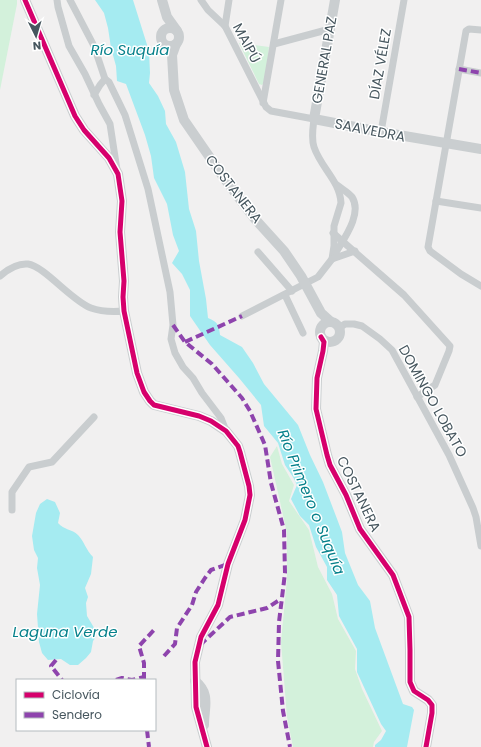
<svg xmlns="http://www.w3.org/2000/svg" width="481" height="747" font-family="Poppins,sans-serif">
<style>
.green{fill:#d3f1db}
.water{fill:#a5ebf1}
.lines{fill:none;stroke-linecap:round;stroke-linejoin:round}
.street{stroke:#c9cdcf;stroke-width:7}
.secondary{stroke:#caced0;stroke-width:10}
.quiet{stroke:#8e44ad;stroke-width:4;stroke-dasharray:8 4;stroke-linecap:butt}
.cycleway-casing{stroke:#fff;stroke-width:8}
.cycleway{stroke:#d6006c;stroke-width:5}
.labels{text-anchor:middle;stroke-width:3;stroke-linejoin:round;paint-order:stroke}
.street-label{font-size:14px;fill:#46565e;stroke:#fff}
.water-label{font-size:15px;font-style:italic;fill:#06818b;stroke:#fff}
</style>
<rect width="100%" height="100%" fill="#f1f0f0"/>
<g class="green">
<polygon points="0,0 17,0 17,4 0,90"/>
<polygon points="239,43 269,47 265,82 262,85 259,84"/>
<polygon points="277,446 282,464 294,485 289,501 309,530 318,567 332,594 338,619 356,651 355,669 362,689 382,731 374,742 373,747 293,747 287,717 281,642 287,579 287,533 270,457"/>
</g>
<g class="water">
<path d="M95,0H133L149,51L150,73L149,83L158,96L165,111L166,124L176,142L185,172L189,209L196,231L199,261L206,299L208,318C218,322 219,325 220,335L242,347L253,363L264,384L298,425L310,455L323,482L342,532L345,553L358,585L370,601L375,628L403,704L412,707L414,710L407,747H375V745L381,740L386,731L381,724L357,672V649L339,616L337,595L327,580V567L316,547L309,525L300,516L291,499L297,485L293,477L285,465L278,443L264,426L261,405L239,378L210,345L190,316V290L182,274L172,263L179,251L173,235L167,204L154,178L151,156L145,135L126,84L117,81L116,66L111,48L108,28L104,13Z"/>
<path d="M47,499L55,502L60,513L58,523C64,530 72,529 78,535C84,541 86,550 93,557L91,574L85,588L88,597L86,603L87,616L96,631V637L93,641L91,652L86,658L78,665H70L61,659L48,660L42,653L39,642L37,614L40,585L37,568L38,558L34,550L32,536L36,513L40,504Z"/>
</g>
<g class="lines">
<g class="street">
<polyline points="57,0 58,7 69,46 85,74 99,104 110,124 117,170"/>
<polyline points="70,0 94,46 105,79 109,82 125,115 148,189 170,292 173,325 171,339 175,353 183,367 193,378 202,393 221,418 226,431"/>
<path d="M201,0L208,10L225,26L266,107L271,111L314,119C313,128 311,138 314,147C321,168 340,181 341,203L334,226V246L332,259L318,277L242,316"/>
<polyline points="225,26 229,0"/>
<polyline points="481,30 469,29 466,31 428,247 430,251 461,274 481,286"/>
<polyline points="274,44 330,29"/>
<polyline points="459,69 481,73"/>
<polyline points="94,95 100,85 105,79"/>
<polyline points="263,103 281,0"/>
<polyline points="381,132 404,0"/>
<polyline points="436,201 481,208"/>
<polyline points="333,233 404,295 450,346 449,351 435,385 417,397"/>
<polyline points="258,252 292,291"/>
<path d="M335,254C343,240 363,214 352,197C348,192 342,189 337,185"/>
<polyline points="332,259 355,251"/>
<path d="M0,276C8,269 17,263 28,264C44,266 72,301 91,308C102,312 113,312 124,311"/>
<polyline points="285,295 303,333"/>
<polyline points="339,328 345,324 354,324 362,326 380,339 392,350 449,455 473,508 476,517 481,546"/>
<polyline points="12,510 12,492 29,467 52,462 94,417"/>
</g>
<g class="secondary">
<polyline points="25,0 75,116 84,130 109,158 118,174 122,201 120,232 124,281 123,297 124,311 137,373 144,392 150,401 154,405 199,416 211,421 226,431 238,446 240,452 249,486 250,495 245,520 228,564 218,605 201,637 195,662 196,707 207,747"/>
<polyline points="162,0 167,17 177,31"/>
<polyline points="335,0 314,119 381,132 481,149"/>
<circle cx="170" cy="37" r="9"/>
<polyline points="176,44 172,55 174,90 184,120 224,178 255,219 284,251 301,276 321,313 331,322"/>
<circle cx="330" cy="332" r="10"/>
<polyline points="321,337 324,342 323,351 317,378 316,409 327,455 330,465 346,495 360,529 393,575 409,617 410,650 410,682 414,691 428,700 432,705 432,713 426,747"/>
<path d="M195,681C211,694 204,707 204,725"/>
</g>
<g class="quiet">
<polyline points="459,69 481,73"/>
<polyline points="173,325 185,342 212,364 242,398 250,411 265,445 271,483 284,530 285,573 279,622 278,661 283,711 290,747"/>
<polyline points="185,342 242,316"/>
<polyline points="200,645 230,617 267,608 281,599"/>
<polyline points="164,656 175,644 177,628 192,605 196,592 205,578 211,570 228,564"/>
<polyline points="56,660 51,666 62,680"/>
<polyline points="116,680 122,678 132,680 144,677"/>
<polyline points="144,680 144,663 139,646 154,630"/>
<polyline points="147,730 149,747"/>
</g>
<g class="cycleway-casing">
<g id="cycleway">
<polyline points="25,0 75,116 84,130 109,158 118,174 122,201 120,232 124,281 123,297 124,311 137,373 144,392 150,401 154,405 199,416 211,421 226,431 238,446 240,452 249,486 250,495 245,520 228,564 218,605 201,637 195,662 196,707 207,747"/>
<polyline points="321,337 324,342 323,351 317,378 316,409 327,455 330,465 346,495 360,529 393,575 409,617 410,650 410,682 414,691 428,700 432,705 432,713 426,747"/>
</g>
</g>
<use href="#cycleway" class="cycleway"/>
</g>
<g class="labels">
<g class="street-label">
<text transform="translate(247 43) rotate(62)" y="5">MAIPÚ</text>
<text transform="translate(324 60) rotate(-80)" y="5">GENERAL PAZ</text>
<text transform="translate(380 64) rotate(-80)" y="5">DÍAZ VÉLEZ</text>
<text transform="translate(370 130) rotate(11)" y="5">SAAVEDRA</text>
<text transform="translate(234 189) rotate(52)" y="5">COSTANERA</text>
<text transform="translate(433 401) rotate(61)" y="5">DOMINGO LOBATO</text>
<text transform="translate(359 494) rotate(64)" y="5">COSTANERA</text>
</g>
<g class="water-label">
<text x="130" y="55">Río Suquía</text>
<text transform="translate(311 502) rotate(68)" y="5">Río Primero o Suquía</text>
<text x="65" y="637">Laguna Verde</text>
</g>
</g>
<rect x="16" y="679" width="140" height="52" fill="#ffffff" stroke="#b5bbbf"/>
<rect x="24" y="692" width="20" height="6" fill="#d6006c" stroke="#b5bbbf"/>
<text x="52" y="699" font-size="12" fill="#46565e">Ciclovía</text>
<rect x="24" y="712" width="20" height="6" fill="#8e44ad" stroke="#b5bbbf"/>
<text x="52" y="719" font-size="12" fill="#46565e">Sendero</text>
<g transform="translate(36 36) rotate(175)" stroke="#ffffff" stroke-width="3" paint-order="stroke">
<path d="M0-3L7 15L0 10L-7 15Z" fill="#46565e"/>
<text y="-6" font-size="11" font-weight="bold" text-anchor="middle" fill="#46565e">N</text>
</g>
</svg>
